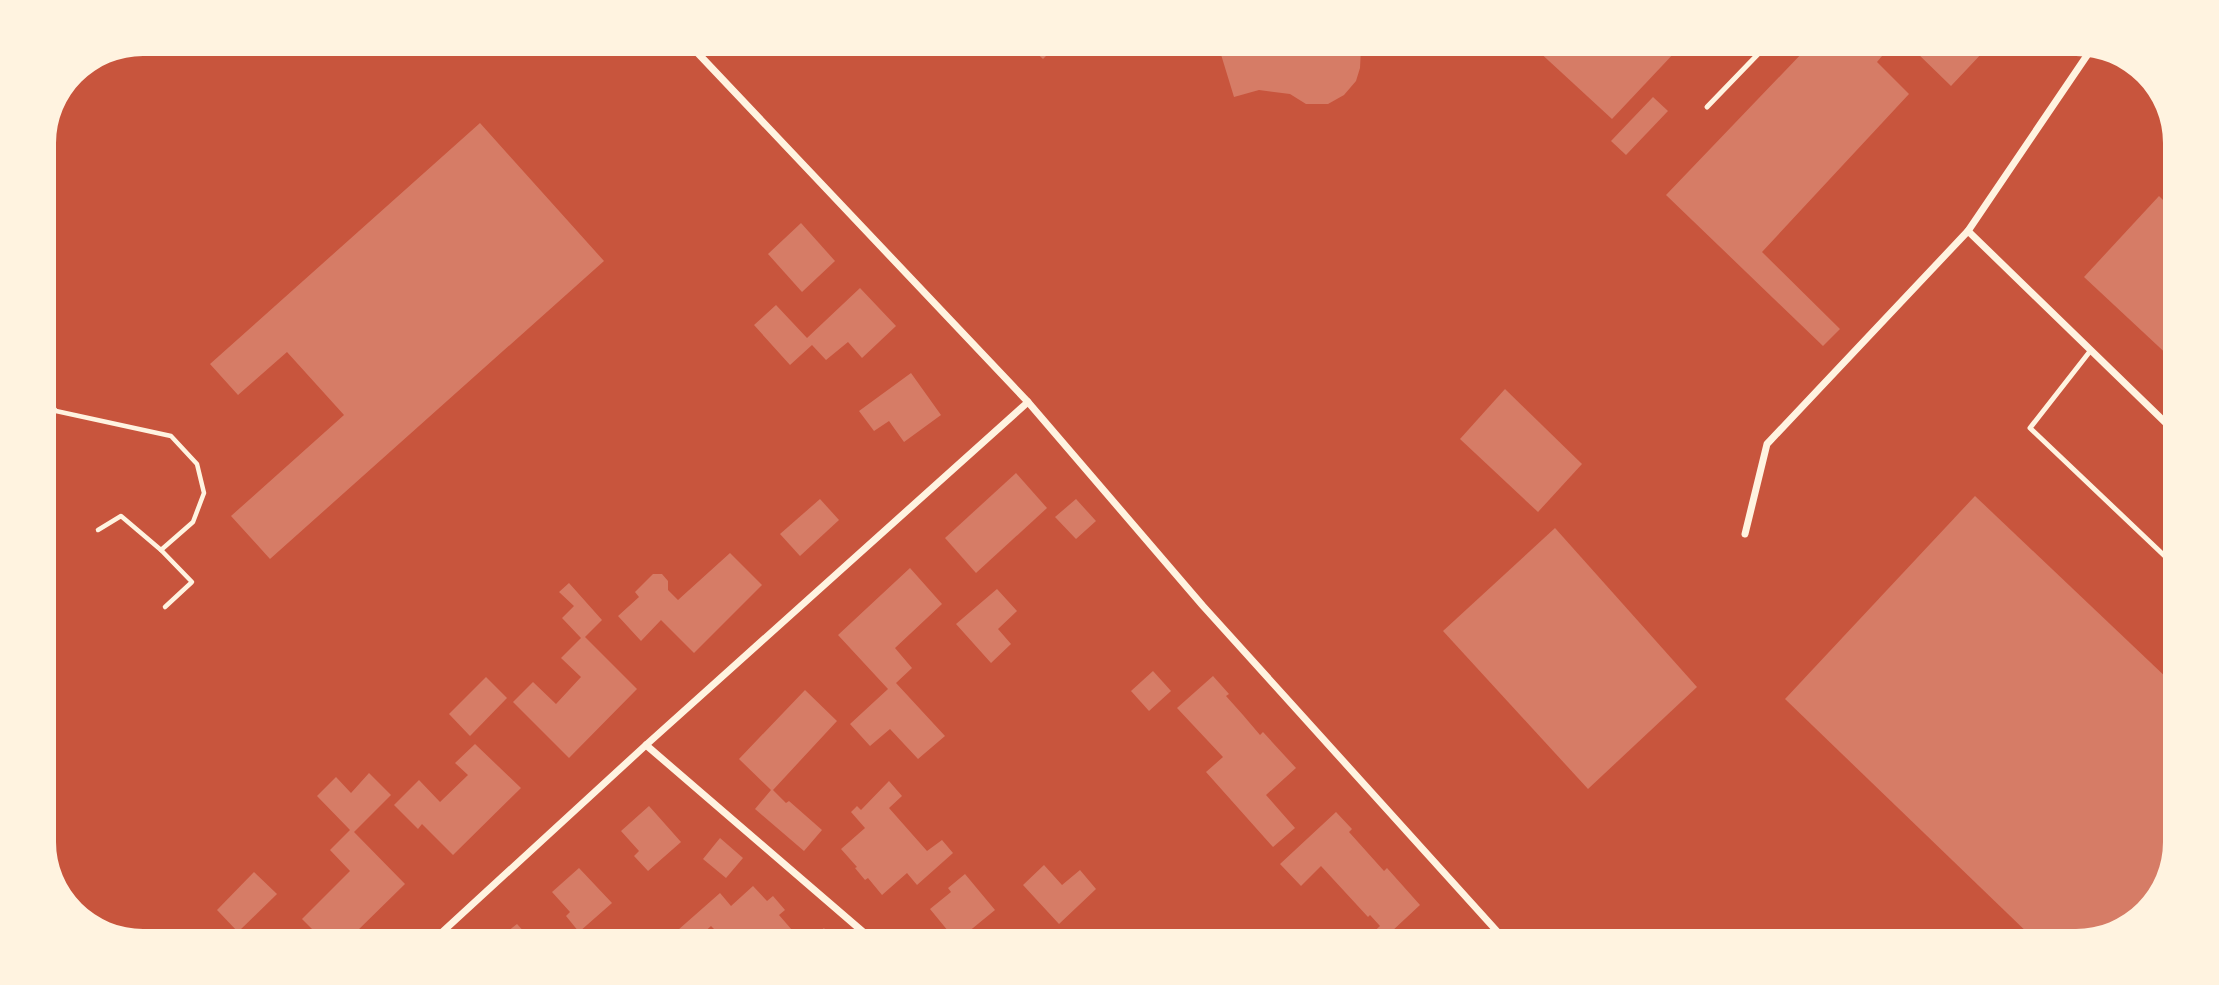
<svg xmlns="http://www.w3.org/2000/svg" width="2219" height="985" font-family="'Exo 2',sans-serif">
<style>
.building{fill:#d67c66}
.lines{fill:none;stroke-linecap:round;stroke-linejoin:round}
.path{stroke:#fff3e0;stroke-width:4.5}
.service{stroke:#fff3e0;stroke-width:5}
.minor{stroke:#fff3e0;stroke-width:7}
</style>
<rect width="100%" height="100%" fill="#c8553d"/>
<g class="building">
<polygon points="299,44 318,44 308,53"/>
<polygon points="1030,47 1055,47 1043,59"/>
<polygon points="1219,48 1361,48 1360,68 1356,81 1344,95 1328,104 1306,104 1290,94 1259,90 1234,97"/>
<polygon points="1536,49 1598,49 1677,50 1612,119"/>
<polygon points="1805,50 1887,50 1877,62 1909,94 1762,252 1840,329 1823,346 1666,195"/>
<polygon points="1914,50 1949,51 1984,51 1951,86"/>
<polygon points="1653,97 1668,111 1626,155 1611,141"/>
<polygon points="480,123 604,261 270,559 231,516 344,415 287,352 238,395 210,364"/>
<polygon points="2159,196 2174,211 2173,360 2084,277"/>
<polygon points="801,223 835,261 802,292 768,254"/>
<polygon points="860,288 896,326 862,358 848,342 826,360 812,345 790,365 754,325 776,305 807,338"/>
<polygon points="911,373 941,415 904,442 889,421 874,431 859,411"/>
<polygon points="1505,389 1582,464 1538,512 1460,439"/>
<polygon points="1016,473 1047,508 976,573 945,538"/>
<polygon points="1975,496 2170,681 2168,879 2131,924 2076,941 2036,941 1785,699"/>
<polygon points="820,499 839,520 800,556 780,534"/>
<polygon points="1076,499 1096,521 1076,539 1055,517"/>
<polygon points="1555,528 1697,687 1588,789 1443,631"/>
<polygon points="730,553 762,585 694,653 661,620 641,641 618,616 639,597 635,592 653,574 662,574 668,581 668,590 678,600"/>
<polygon points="910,568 942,604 895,648 912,668 896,683 945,736 918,759 890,729 870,746 850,724 888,689 838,635"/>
<polygon points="569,583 602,620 585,637 637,689 569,758 513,702 533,682 556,704 581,677 561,658 581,638 562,618 574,606 559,592"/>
<polygon points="997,589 1017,611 998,629 1011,644 991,663 956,624"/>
<polygon points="1153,671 1171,691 1149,711 1131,691"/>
<polygon points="1213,676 1229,694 1226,696 1243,715 1260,735 1263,732 1296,768 1266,795 1295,828 1273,847 1206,772 1223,757 1177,708"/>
<polygon points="486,677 507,698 470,736 449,714"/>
<polygon points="805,690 837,721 773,790 786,803 789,801 822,830 804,851 755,809 771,790 739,759"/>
<polygon points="475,744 521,788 453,855 422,824 418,829 394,805 419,780 440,802 468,775 455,763"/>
<polygon points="369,773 391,795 354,832 405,884 353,935 318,935 302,919 350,871 330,850 350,830 317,796 336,777 351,793"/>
<polygon points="889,781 902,796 889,808 927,851 942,840 953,853 917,885 907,873 882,895 868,878 865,880 855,868 857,867 841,849 865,828 851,812 857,806 861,810"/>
<polygon points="649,806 681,842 648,871 634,856 639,851 621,831"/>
<polygon points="1336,812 1352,829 1349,832 1384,871 1387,868 1420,905 1391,932 1397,939 1366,939 1380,926 1370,915 1368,917 1321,866 1301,886 1280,864"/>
<polygon points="720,838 743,858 726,878 703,859"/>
<polygon points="1044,865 1062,885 1080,870 1096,889 1059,924 1023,885"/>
<polygon points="579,868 612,903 579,932 566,916 570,912 552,892"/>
<polygon points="254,872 277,894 238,932 217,910"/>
<polygon points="965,874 995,910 962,937 953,937 930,909 951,892 948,888"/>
<polygon points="753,886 767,901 773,896 785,910 779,915 792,930 785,936 721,936 711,926 700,936 683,936 678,930 720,893 731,906"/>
<polygon points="517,924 527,935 503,935"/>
<polygon points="824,928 831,937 814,936"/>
</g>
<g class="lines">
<g class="path">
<polyline points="44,397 56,411 171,436 197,464 204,493 193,522 161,550"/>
<polyline points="98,530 121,516 161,550 192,582 165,607"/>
</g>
<g class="service">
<polyline points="1707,107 1762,50"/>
<polyline points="2091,350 2030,428 2171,562"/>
</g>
<g class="minor">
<polyline points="691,46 1028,402 1203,606 1504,939"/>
<polyline points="1968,231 2172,429"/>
<polyline points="1745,534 1767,444 1968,231 2090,51"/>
<polyline points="646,745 869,937"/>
<polyline points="439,935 646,745 1028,402"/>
</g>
</g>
<path d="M0 0H2219V985H0ZM143 56H2076A87 87 0 0 1 2163 143V842A87 87 0 0 1 2076 929H143A87 87 0 0 1 56 842V143A87 87 0 0 1 143 56Z" fill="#fff3e0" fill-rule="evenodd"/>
</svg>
